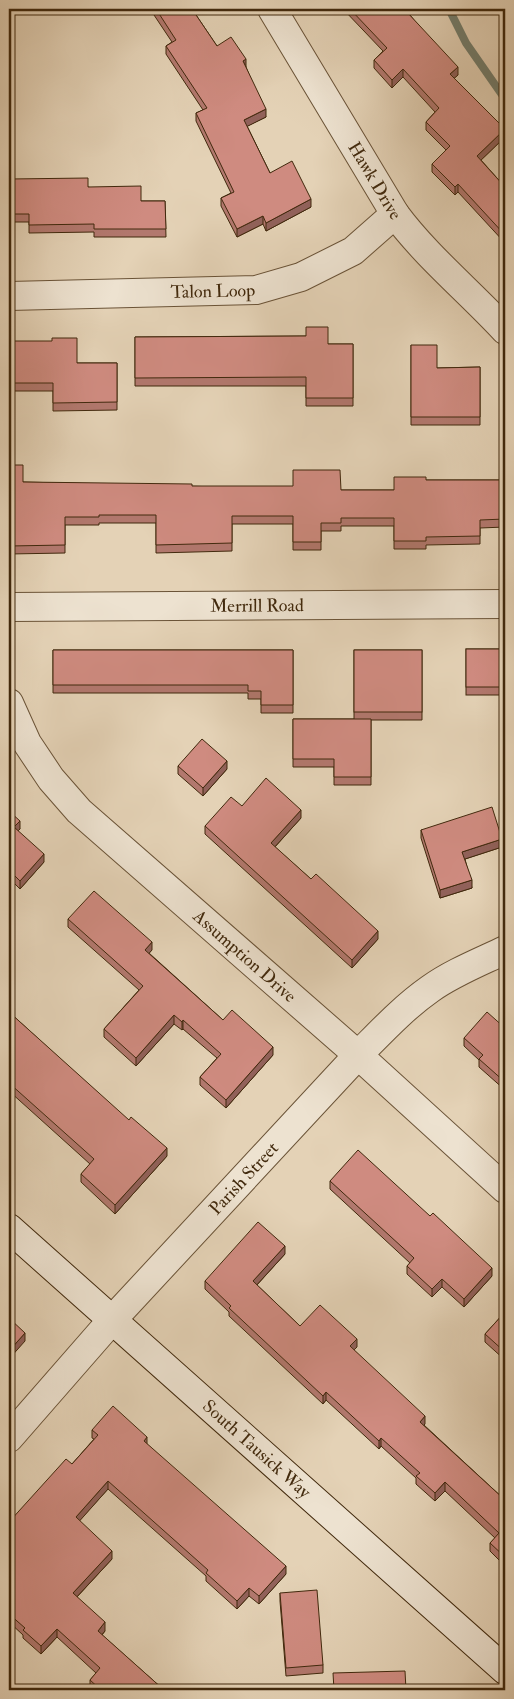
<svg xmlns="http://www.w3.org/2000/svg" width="514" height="1699" font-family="'IM FELL Double Pica',serif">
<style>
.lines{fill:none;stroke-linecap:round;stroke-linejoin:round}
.stream{stroke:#737e6e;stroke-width:8}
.minor-casing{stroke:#6a5337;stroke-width:30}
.secondary-casing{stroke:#41290d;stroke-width:30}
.minor{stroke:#ede2d0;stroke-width:28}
.secondary{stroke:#ede2d0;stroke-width:28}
.wall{fill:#b2786e;stroke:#41290d}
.shaded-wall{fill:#91615a;stroke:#41290d}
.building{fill:#cf8b80;stroke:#41290d}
.labels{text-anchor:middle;stroke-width:4;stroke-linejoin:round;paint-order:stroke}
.street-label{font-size:18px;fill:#41290d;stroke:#ede2d0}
</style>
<rect width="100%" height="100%" fill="#e4d2b6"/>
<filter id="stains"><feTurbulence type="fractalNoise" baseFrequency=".004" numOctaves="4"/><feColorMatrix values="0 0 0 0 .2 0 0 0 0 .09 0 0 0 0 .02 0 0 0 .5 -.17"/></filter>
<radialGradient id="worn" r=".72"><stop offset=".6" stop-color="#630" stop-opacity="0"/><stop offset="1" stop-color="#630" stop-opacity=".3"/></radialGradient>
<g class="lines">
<polyline class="stream" points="449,9 466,43 505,99"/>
<g class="minor-casing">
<g id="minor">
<path id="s1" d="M272,9L395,214C427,257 469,291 505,330"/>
<path id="s2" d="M9,296L256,290L301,277L353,251L395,214"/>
<path id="s3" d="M9,607L505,604"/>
<path id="s4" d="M9,703L27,743L51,779L79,811L358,1055L505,1189"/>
<path id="s5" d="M9,1438L112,1320L358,1055C381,1032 403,1008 430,989C452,973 480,962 505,950"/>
</g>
</g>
<g class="secondary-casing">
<g id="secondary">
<path id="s6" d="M9,1228L505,1670"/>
</g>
</g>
<use href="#minor" class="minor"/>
<use href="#secondary" class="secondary"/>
</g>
<g class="wall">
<polygon points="150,9 198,9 194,12 217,46 246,67 266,117 247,126 270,173 311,207 266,231 263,224 237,237 221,206 221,198 231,193 196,121 196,113 203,110 166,54 166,46 172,42"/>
<polygon points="343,9 417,9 410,15 458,75 454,78 505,137 481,160 505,187 505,243 458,192 455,195 432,172 432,164 446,150 426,130 426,122 435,112 403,77 392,88 374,68 374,60 383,51"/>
<polygon points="9,159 9,179 88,187 141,201 165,201 166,237 94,237 94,232 29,233 29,222 9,222"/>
<polygon points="306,336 328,344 353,344 353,406 306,406 306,386 135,386 135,337"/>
<polygon points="9,341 77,363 117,363 117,410 53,411 53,391 9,391"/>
<polygon points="411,345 437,368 480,367 480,425 411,425"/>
<polygon points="9,465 23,482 341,490 394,490 426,480 504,480 505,527 480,528 480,544 426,545 426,549 394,549 394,526 341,526 341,531 321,531 321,550 293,550 293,524 232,524 232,551 156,553 156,523 99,523 99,525 65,525 65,553 9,554"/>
<rect x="466" y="649" width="39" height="46"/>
<polygon points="53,650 293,650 293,713 261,713 261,699 248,699 248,693 53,693"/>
<polygon points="354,650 422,650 422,720 371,720 371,785 334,785 334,767 293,767 293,719 354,719"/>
<polygon points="178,766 227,769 203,796 178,774"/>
<polygon points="242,806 301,818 275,847 378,939 352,968 205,834 205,826"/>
<polygon points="9,811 20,829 18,831 44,862 20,889 9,878"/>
<polygon points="421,830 502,847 465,859 472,888 440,898 421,838"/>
<polygon points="68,919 152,950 149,953 223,1020 273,1055 226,1108 200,1085 200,1077 217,1058 183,1029 182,1030 174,1024 136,1066 104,1037 104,1029 139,990 68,927"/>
<polygon points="9,1012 167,1156 115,1214 81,1182 81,1174 90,1164 9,1091"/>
<polygon points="505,1028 505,1090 479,1067 479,1060 464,1046 464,1038"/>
<polygon points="330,1181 492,1276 464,1307 442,1287 432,1297 407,1274 407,1266 410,1263 330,1189"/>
<polygon points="285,1254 257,1285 300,1326 357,1347 354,1350 425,1424 424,1425 505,1500 505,1566 490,1551 490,1543 495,1538 445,1491 435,1501 416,1484 416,1478 381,1446 379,1449 326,1400 323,1404 229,1316 229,1312 205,1289 205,1281"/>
<polygon points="505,1312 505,1360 485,1342 485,1334"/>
<polygon points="92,1430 147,1444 286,1574 259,1604 249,1596 237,1609 206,1581 206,1576 108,1489 79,1521 112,1559 77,1597 105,1631 102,1635 164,1690 92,1690 90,1688 90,1680 96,1673 57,1637 41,1654 23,1638 23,1635 9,1622 9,1522 72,1464 94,1439 92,1438"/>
<polygon points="280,1593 323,1665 323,1673 286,1676 280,1601"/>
</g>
<g class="shaded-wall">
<polygon points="190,9 198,9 190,14"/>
<polygon points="408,9 417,9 406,19 406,11"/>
<polygon points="246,59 246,67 243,61"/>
<polygon points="458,67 458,75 450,82 450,74"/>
<polygon points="403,69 403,77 392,88 392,80"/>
<polygon points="266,109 266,117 244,128 244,120"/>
<polygon points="505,129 505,137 477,164 477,156"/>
<polygon points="458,184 458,192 455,195 455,187"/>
<polygon points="311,199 311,207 266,231 266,223"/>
<polygon points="263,216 263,224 237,237 237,229"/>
<polygon points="227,761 227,769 203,796 203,788"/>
<polygon points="301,810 301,818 271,851 271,843"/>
<polygon points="20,821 20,829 14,835 14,827"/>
<polygon points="502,839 502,847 462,860 462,852"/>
<polygon points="44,854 44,862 20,889 20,881"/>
<polygon points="472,880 472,888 440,898 440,890"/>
<polygon points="378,931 378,939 352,968 352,960"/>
<polygon points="152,942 152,950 145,958 145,950"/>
<polygon points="174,1015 174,1024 136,1066 136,1058"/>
<polygon points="183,1020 183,1029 182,1030 182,1022"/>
<polygon points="273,1047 273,1055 226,1108 226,1100"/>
<polygon points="167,1148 167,1156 115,1214 115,1205"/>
<polygon points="285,1246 285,1254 253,1289 253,1281"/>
<polygon points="492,1268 492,1276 464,1307 464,1299"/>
<polygon points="442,1279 442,1287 432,1297 432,1289"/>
<polygon points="25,1333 25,1341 9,1359 9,1351"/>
<polygon points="357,1339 357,1347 350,1354 350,1346"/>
<polygon points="326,1392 326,1400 323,1404 323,1396"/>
<polygon points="425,1416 425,1424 420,1430 420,1422"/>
<polygon points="147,1437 147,1445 144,1441"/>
<polygon points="381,1438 381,1446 379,1449 379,1441"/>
<polygon points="108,1481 108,1489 76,1525 76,1517"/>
<polygon points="445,1482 445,1491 435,1501 435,1493"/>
<polygon points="112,1551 112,1559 73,1601 73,1593"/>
<polygon points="286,1566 286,1574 259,1604 259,1596"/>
<polygon points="249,1588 249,1596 237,1609 237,1601"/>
<polygon points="105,1622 105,1631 98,1639 98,1631"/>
<polygon points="57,1629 57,1637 41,1654 41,1646"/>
</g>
<g class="building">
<polygon points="156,9 192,9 217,46 231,37 246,59 243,61 266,109 244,120 270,173 292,161 311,199 266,223 263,216 237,229 221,198 234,192 196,113 207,108 166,46 176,40"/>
<polygon points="350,9 408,9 406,11 458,67 450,74 505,129 477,156 505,187 505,235 458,184 455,187 432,164 450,146 426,122 439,108 403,69 392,80 374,60 387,48"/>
<polygon points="9,159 9,179 88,178 88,187 141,186 141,201 165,201 166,229 94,229 94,224 29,225 29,214 9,214"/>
<polygon points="306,327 328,327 328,344 353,344 353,398 306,398 306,377 135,378 135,337 306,336"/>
<polygon points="52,338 77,338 77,363 117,363 117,402 53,403 53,383 9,383 9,341 52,341"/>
<polygon points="411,345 437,345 437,368 480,367 480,417 411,417"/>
<polygon points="9,465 23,465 23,482 192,484 192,486 293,486 293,470 340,470 341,490 394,490 394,477 426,477 426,480 504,480 505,519 480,520 480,536 426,537 426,541 394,541 394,518 341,518 341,523 321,523 321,542 293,542 293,516 232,516 232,543 156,545 156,515 99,515 99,517 65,517 65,545 9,546"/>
<rect x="466" y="649" width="39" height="38"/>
<polygon points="53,650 293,650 293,705 261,705 261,691 248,691 248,685 53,685"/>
<rect x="354" y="650" width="68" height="62"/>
<polygon points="293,719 371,719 371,777 334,777 334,759 293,759"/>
<polygon points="202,739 227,761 203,788 178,766"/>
<polygon points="266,778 301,810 271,843 311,879 316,874 378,931 352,960 205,826 231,797 242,806"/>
<polygon points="492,807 502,839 462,852 472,880 440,890 421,830"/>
<polygon points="9,811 20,821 14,827 44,854 20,881 9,870"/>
<polygon points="94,891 152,942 145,950 223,1020 232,1010 273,1047 226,1100 200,1077 221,1054 183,1020 182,1022 174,1015 136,1058 104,1029 143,986 68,919"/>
<polygon points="9,1012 129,1120 131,1117 167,1148 115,1205 81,1174 94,1159 9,1083"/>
<polygon points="487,1012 505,1028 505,1082 479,1059 483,1055 464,1038"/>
<polygon points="358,1150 430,1216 433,1213 492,1268 464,1299 442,1279 432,1289 407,1266 414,1258 330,1181"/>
<polygon points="258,1222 285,1246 253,1281 300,1326 320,1305 357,1339 350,1346 425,1416 420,1422 505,1500 505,1557 490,1543 499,1533 445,1482 435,1493 416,1476 420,1473 381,1438 379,1441 326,1392 323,1396 229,1308 231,1306 205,1281"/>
<polygon points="505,1312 505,1352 485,1334"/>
<polygon points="9,1318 25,1333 9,1351"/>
<polygon points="113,1406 147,1437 144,1441 286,1566 259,1596 249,1588 237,1601 206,1573 208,1570 108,1481 76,1517 112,1551 73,1593 105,1622 98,1631 164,1690 101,1690 90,1680 100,1668 57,1629 41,1646 23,1630 25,1628 9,1614 9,1522 66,1459 72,1464 98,1435 92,1430"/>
<polygon points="317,1590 323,1665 286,1668 280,1593"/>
<polygon points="405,1671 406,1690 334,1690 333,1673"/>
</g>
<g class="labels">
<g class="street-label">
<text dy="6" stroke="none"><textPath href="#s1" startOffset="200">Hawk Drive</textPath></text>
<text dy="6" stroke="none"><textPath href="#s2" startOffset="204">Talon Loop</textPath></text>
<text dy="6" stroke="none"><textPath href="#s3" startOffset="248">Merrill Road</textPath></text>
<text dy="6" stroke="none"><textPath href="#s4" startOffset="350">Assumption Drive</textPath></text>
<text dy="6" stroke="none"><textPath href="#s5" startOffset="350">Parish Street</textPath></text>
<text dy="6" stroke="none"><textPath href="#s6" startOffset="332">South Tausick Way</textPath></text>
</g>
</g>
<rect width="514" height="1699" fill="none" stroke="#e4d2b6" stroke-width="30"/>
<rect x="10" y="10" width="494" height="1679" fill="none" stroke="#41290d" stroke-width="2.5"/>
<rect x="15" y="15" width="484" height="1669" fill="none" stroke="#41290d"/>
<rect width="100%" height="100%" filter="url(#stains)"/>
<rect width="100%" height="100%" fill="url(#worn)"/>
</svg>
